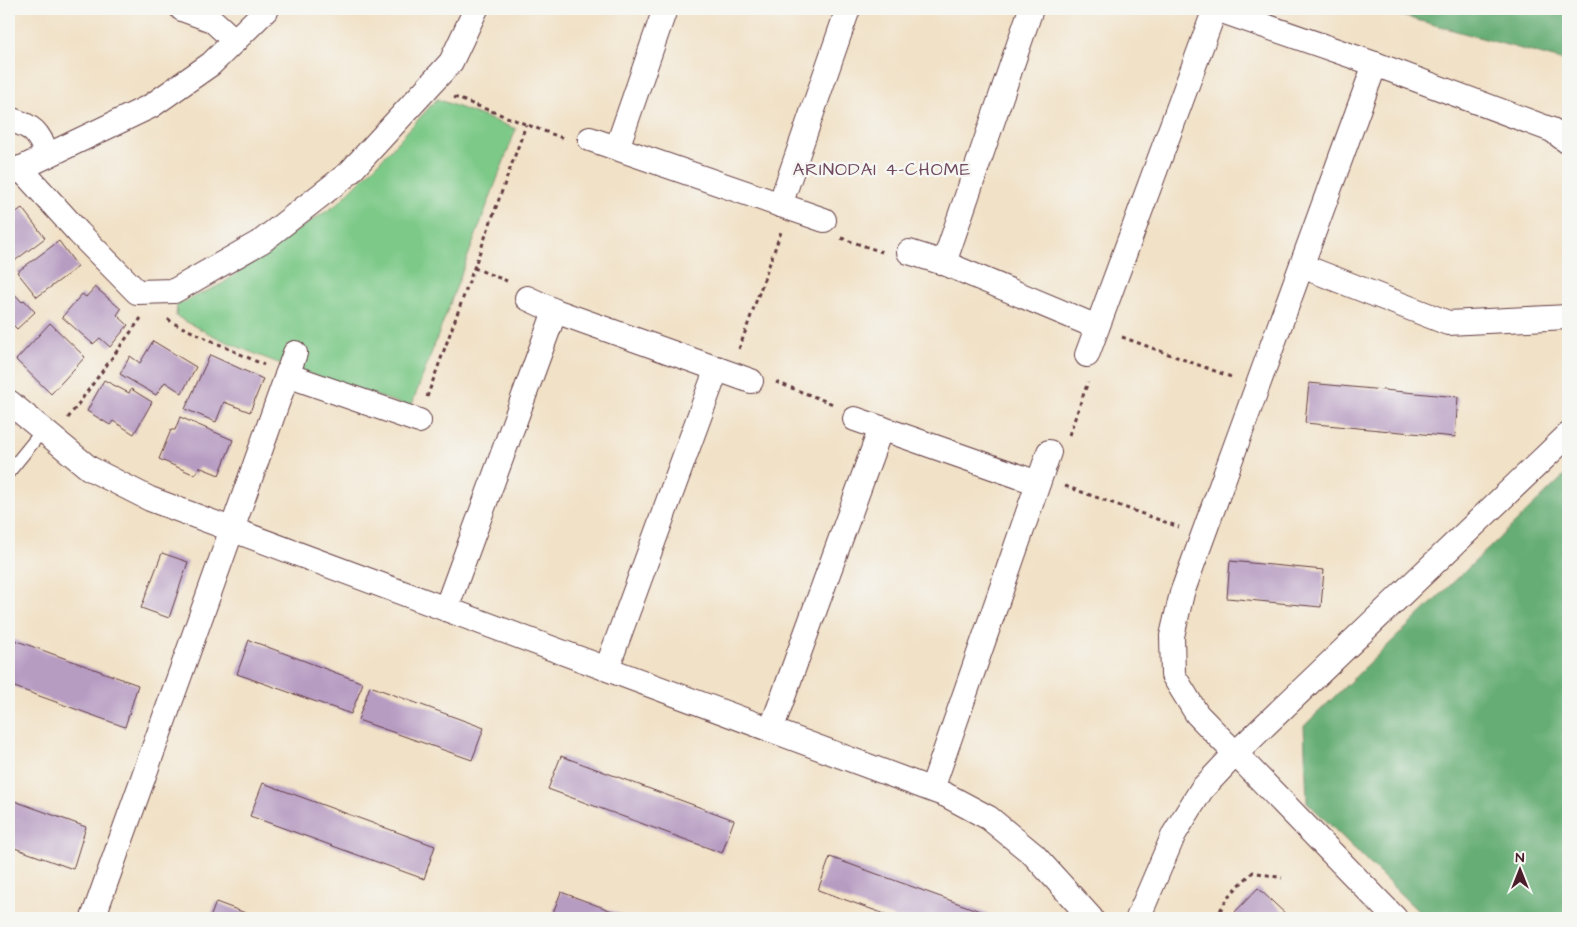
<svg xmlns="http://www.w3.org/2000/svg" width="1577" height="927" font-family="'Architects Daughter',sans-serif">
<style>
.green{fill:#7dc988;stroke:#64745a}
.forest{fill:#66ad74;stroke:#586650}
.building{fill:#b79cc2}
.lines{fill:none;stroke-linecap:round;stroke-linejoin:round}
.service-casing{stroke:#633c42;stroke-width:14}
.minor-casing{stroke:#633c42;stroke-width:26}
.path{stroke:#633c42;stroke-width:3;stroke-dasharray:4 4;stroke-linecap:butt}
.service{stroke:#fff;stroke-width:12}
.minor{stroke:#fff;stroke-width:24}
.labels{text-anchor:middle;stroke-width:5;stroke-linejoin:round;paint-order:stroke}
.neighbourhood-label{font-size:18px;letter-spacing:1px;fill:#704b60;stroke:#f6f6f2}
</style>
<rect width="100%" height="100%" fill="#f6f6f2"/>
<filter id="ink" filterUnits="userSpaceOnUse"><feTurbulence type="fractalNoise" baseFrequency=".02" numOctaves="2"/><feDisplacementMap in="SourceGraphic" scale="10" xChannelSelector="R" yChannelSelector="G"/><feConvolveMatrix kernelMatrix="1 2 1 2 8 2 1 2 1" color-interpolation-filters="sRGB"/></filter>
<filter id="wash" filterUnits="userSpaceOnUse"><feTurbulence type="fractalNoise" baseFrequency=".0096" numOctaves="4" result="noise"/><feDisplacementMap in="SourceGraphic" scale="20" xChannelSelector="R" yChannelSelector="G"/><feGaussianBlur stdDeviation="1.12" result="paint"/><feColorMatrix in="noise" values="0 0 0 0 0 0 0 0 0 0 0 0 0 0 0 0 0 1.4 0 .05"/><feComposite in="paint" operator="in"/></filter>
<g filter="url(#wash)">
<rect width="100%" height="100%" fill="#f1e1c6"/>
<path class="green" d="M437,99L516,129L411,407C331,381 249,358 176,316L177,305L222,284L285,238L336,205L380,161Z"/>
<g class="forest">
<polygon points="1377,9 1568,9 1568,62"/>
<polygon points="1568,472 1568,918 1425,918 1307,802 1304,726"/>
</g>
<g id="blocks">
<g class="building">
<polygon points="22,208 45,238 9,265 9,217"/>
<polygon points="59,241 78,267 37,297 17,272"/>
<polygon points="95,287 121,309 117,315 128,325 110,347 100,338 93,344 62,317 82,294 86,297"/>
<polygon points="9,288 22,302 24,300 35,312 17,329 9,321"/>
<polygon points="50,323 85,357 51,394 16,360"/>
<polygon points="153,341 196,367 182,393 165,382 156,395 120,374 130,356 140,363"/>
<polygon points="210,355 263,379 250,412 224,402 216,422 185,409"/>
<polygon points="104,380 129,393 131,389 152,402 134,434 113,421 110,425 87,411"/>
<polygon points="1309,383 1458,397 1455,437 1305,423"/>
<polygon points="180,417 233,440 219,475 199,467 195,475 159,459 171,430 175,430"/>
<polygon points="162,553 188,562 169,618 141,608"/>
<polygon points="1230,561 1324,570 1321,607 1227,598"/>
<polygon points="9,638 138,685 125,727 9,685"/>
<polygon points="249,640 363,683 351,714 237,674"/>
<polygon points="370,686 484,728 472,760 358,720"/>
<polygon points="561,756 734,820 722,853 548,789"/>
<polygon points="263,783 435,846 424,879 250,816"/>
<polygon points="9,799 86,827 73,869 9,846"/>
<polygon points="830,857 999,918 896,918 818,890"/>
<polygon points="1258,888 1290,918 1241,918 1235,912"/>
<polygon points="561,892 631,918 551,918"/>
<polygon points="216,902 259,918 210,918"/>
</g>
</g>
</g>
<g filter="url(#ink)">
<use href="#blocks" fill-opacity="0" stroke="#633c42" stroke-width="1"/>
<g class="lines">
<g class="service-casing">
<polyline id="service" points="9,472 43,430"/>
</g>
<g class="minor-casing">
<g id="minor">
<polyline points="182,9 212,20 235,41"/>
<polyline points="1216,9 1375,64 1552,130 1568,142"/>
<polyline points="1375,64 1182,593 1172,636 1173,675 1197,714 1395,918"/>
<path d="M9,119C34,127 37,131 48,155"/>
<polyline points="590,139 824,220"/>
<polyline points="617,148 665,9"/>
<polyline points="20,168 79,233 137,292 174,291 262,241 349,173 451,62 476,9"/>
<polyline points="9,174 151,106 211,64 267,9"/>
<polyline points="780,205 848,9"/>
<polyline points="909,252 944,263 1097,327"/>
<polyline points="944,263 1031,9"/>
<polyline points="1302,266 1448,323 1568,317"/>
<polyline points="527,298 555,311 751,381"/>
<polyline points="1087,355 1215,9"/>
<polyline points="287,375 419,421"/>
<polyline points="9,402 89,468 150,499 946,795 989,818 1034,855 1091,918"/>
<polyline points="855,419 1038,483"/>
<polyline points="446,609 555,311"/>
<polyline points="607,668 717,368"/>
<polyline points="771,730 881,428"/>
<polyline points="932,789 1049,452"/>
<polyline points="93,918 295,353"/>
<polyline points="1138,918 1174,834 1202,789 1235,754 1568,435"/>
</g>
</g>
<g class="path">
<polyline points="454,97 565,139"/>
<polyline points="841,238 882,252"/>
<polyline points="474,268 507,281"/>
<polyline points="168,319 173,323 264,365"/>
<polyline points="1122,337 1234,378"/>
<polyline points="739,349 781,232"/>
<polyline points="776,382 833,404"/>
<polyline points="427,397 526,125"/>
<polyline points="68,418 141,318"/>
<polyline points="1069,435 1088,382"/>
<polyline points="1065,486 1179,527"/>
<path d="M1217,918C1224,899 1238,886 1253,872L1282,878"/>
</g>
<use href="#service" class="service"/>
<use href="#minor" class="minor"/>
</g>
</g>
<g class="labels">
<g class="neighbourhood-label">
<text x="882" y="175">ARINODAI 4-CHOME</text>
</g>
</g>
<rect width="1577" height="927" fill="none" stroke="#f6f6f2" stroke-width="30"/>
<g transform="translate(1520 870)" stroke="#f6f6f2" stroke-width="4" paint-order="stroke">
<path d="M0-4L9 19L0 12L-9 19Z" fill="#4a1f2b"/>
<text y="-8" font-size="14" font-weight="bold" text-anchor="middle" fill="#4a1f2b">N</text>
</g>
</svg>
